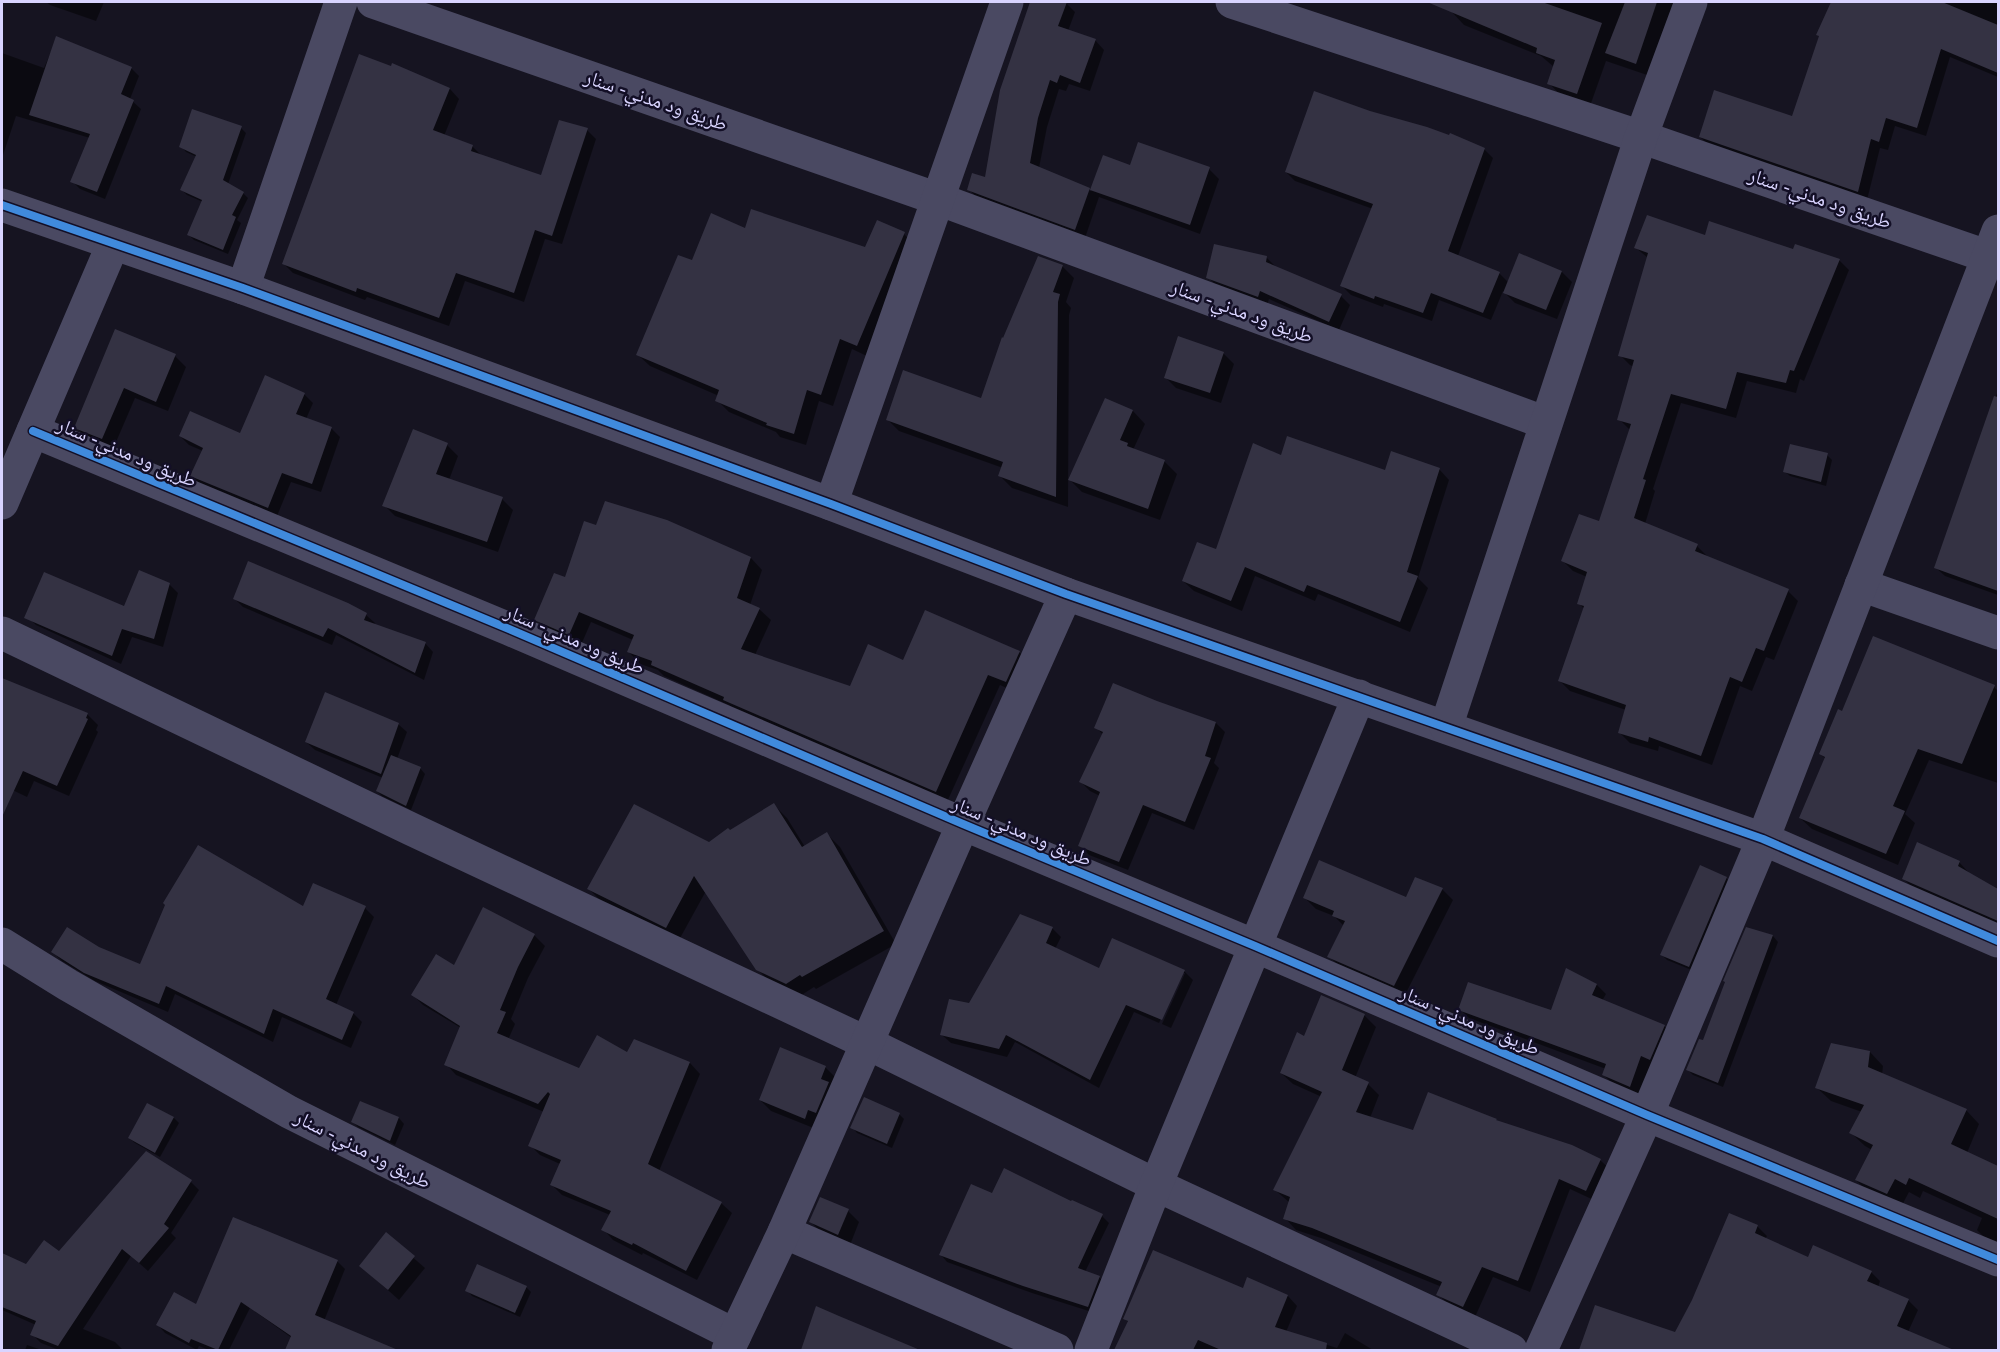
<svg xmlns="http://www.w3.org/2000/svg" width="2000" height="1352" font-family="'Public Sans','Noto Naskh Arabic',sans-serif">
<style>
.shadow{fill:#0007}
.building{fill:#343243}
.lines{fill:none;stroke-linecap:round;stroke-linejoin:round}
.minor{stroke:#4a4962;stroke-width:33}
.cycleway-casing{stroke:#130f26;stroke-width:11}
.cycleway{stroke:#408adc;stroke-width:8}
.labels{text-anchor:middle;stroke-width:5;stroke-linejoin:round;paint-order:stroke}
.street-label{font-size:20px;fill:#d9d4ff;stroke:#130f26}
</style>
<rect width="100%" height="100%" fill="#161421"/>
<g class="shadow">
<polygon points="46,2 104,2 96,21 50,5"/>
<polygon points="1032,2 1066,3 1075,12 1068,31 1095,40 1104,50 1090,91 1069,84 1066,91 1059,89 1047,127 1039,168 1091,191 1103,157 1131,167 1209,169 1219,179 1200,234 1099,197 1085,238 978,199 969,189 986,179 1001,91"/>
<polygon points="1447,2 1678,2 1650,76 1606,61 1590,106 1562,97 1549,83 1554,67 1541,56 1464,25 1451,11 1454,4"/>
<polygon points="1914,2 1998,2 1998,77 1950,57 1926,136 1895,126 1888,150 1880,148 1867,200 1710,146 1700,137 1793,118 1902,27"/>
<polygon points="57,38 131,68 139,76 130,99 141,109 105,199 80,189 72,181 90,138 16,116 2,158 2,53 44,68"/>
<polygon points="393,65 450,89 459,99 444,136 472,146 482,156 542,177 587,130 596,139 562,244 545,239 524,302 465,281 449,326 367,297 365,300 293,273 284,264"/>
<polygon points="241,128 246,133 228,184 243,193 248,198 237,220 241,223 228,254 194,240 189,235 203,202 187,195 182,190 197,157 186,152 181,146"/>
<polygon points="1484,149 1493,158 1458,256 1499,273 1509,283 1520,255 1562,272 1572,282 1557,319 1515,303 1503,291 1491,320 1439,300 1432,321 1384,304 1383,307 1351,295 1342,286 1373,209 1295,181 1286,172"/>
<polygon points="746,230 865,249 904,234 916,246 869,357 852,349 833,406 819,401 806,445 780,437 776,432 729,412 717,400 719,396 650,366 638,355 692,262"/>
<polygon points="1706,237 1839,260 1849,270 1804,381 1800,379 1796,393 1747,381 1736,418 1681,403 1653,489 1655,491 1645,524 1697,546 1707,556 1706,558 1788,591 1798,601 1774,660 1766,657 1752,691 1740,686 1712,765 1659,746 1658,751 1630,743 1620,733 1626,710 1570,691 1560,681 1584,609 1579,603 1587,577 1573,571 1563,561 1600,523 1630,430 1619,419 1634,367 1630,365 1620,355 1648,258 1636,248"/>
<polygon points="1267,258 1276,267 1341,296 1350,305 1339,330 1269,299 1267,305 1218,287 1208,277"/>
<polygon points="1062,266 1074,278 1066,302 1071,308 1069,315 1068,507 1012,488 1000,476 1003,468 899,431 887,419 982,400"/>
<polygon points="116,331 175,356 186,367 168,411 135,398 113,449 87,438 76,427"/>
<polygon points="1223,353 1234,364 1221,403 1176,388 1165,377"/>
<polygon points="1998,391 1998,427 1987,418"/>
<polygon points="304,394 313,403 306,419 331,428 340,437 321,492 291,482 277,516 201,485 192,476 203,451 189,445 180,436 240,435"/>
<polygon points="1105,400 1133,411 1145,424 1133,450 1164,461 1177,474 1160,520 1082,492 1070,480"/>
<polygon points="414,430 447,445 458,456 449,480 502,499 513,510 498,552 395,516 384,505"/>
<polygon points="1977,449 1998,459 1998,595 1945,576 1936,568"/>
<polygon points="1827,455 1832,460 1826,486 1790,476 1784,471"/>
<polygon points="1439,469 1449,480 1418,578 1428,588 1410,632 1318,594 1315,601 1255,576 1242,611 1194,591 1183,581 1217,551 1386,472"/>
<polygon points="666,522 751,558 762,570 750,605 759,609 771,620 755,655 851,688 904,662 1019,652 1031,663 1018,693 1000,685 947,802 736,712 729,705 664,676 658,670 640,664 629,652 633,640 591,622 581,645 548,631 536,619 565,579 597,527"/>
<polygon points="249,563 366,615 375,623 374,625 425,643 433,652 424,680 336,635 332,645 243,607 234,598"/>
<polygon points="169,584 178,593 163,647 132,637 121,664 36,625 27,616 125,608"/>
<polygon points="2,680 87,714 98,725 96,730 98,732 69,796 34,781 27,797 2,785"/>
<polygon points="1994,687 1998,691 1998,783 1929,760 1905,814 1915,823 1898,865 1812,829 1800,818 1826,759 1820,754 1843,713"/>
<polygon points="1216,723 1225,732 1214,763 1219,768 1194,830 1152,813 1128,870 1089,855 1080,845 1100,796 1090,791 1081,782 1103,735 1096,727"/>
<polygon points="398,724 407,732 397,759 420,768 425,774 411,810 382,796 377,791 383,778 315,750 306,742"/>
<polygon points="774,805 787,818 805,847 827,834 840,847 896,944 816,989 814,987 800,996 771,983 757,969 706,891 679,940 602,902 589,889 709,844"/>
<polygon points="1918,844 1959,862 1970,874 1998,891 1998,926 1914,889 1903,878"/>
<polygon points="1726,878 1731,883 1694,971 1667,960 1662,955"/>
<polygon points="1442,889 1453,900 1405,995 1340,967 1329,956 1344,926 1334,916 1316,909 1305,898 1407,899"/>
<polygon points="365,908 374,917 336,1005 353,1013 362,1022 351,1048 282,1017 273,1042 175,994 168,1012 95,981 62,961 53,952 98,948 141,965 303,909"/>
<polygon points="483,909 535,936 545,946 528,978 511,1019 515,1024 508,1040 579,1070 627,1054 635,1041 690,1063 700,1074 659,1171 721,1203 732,1213 697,1280 643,1253 642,1255 613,1240 603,1229 610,1215 562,1195 552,1185 560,1164 540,1155 530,1145 544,1112 456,1075 446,1064 461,1028 423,1005 413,995 454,967"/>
<polygon points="1052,928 1061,937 1055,949 1100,970 1184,971 1193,980 1171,1028 1162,1024 1185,973 1182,973 1159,1023 1134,1012 1099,1088 1015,1042 1007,1057 951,1043 942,1035 970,1005"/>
<polygon points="1747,929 1773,936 1778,942 1723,1087 1693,1075 1688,1070 1704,1042"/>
<polygon points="1567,970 1597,985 1606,994 1602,1001 1664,1026 1673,1035 1640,1095 1613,1084 1604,1075 1606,1069 1469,1018 1460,1009 1551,1012"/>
<polygon points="1364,1015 1376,1027 1355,1078 1368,1084 1379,1095 1370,1118 1414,1132 1429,1094 1496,1120 1499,1123 1600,1160 1612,1171 1598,1202 1570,1189 1530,1292 1493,1277 1475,1317 1450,1306 1438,1294 1442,1287 1324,1239 1296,1230 1285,1218 1290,1203 1275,1190 1322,1097 1293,1084 1281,1073 1305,1038"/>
<polygon points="1870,1052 1883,1066 1882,1075 1966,1110 1979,1124 1967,1153 1998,1167 1998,1247 1990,1243 1977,1230 1982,1218 1923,1191 1920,1198 1909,1192 1901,1207 1870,1194 1856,1180 1872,1150 1865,1146 1851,1133 1862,1112 1831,1101 1817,1088"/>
<polygon points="825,1067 836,1078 816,1129 771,1111 760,1100"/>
<polygon points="360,1103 399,1118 404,1124 395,1145 358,1127 353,1122"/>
<polygon points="148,1105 174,1118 179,1123 160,1157 135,1143 129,1138"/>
<polygon points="899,1114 904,1119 892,1148 857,1133 852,1127"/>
<polygon points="191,1182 199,1190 171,1233 176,1238 148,1271 131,1256 83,1329 115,1342 123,1350 59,1350 41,1343 32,1334 36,1325 2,1310 2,1255 26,1265 59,1253"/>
<polygon points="992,1195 1102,1216 1109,1223 1085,1272 1099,1277 1106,1284 1095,1313 1032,1293 947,1262 941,1255"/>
<polygon points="848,1211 859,1222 850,1245 822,1233 811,1222"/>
<polygon points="1757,1226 1767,1236 1765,1239 1809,1259 1871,1272 1880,1281 1878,1287 1908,1300 1918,1310 1908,1332 1950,1350 1693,1350 1684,1346"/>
<polygon points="386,1234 425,1268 399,1300 361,1266"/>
<polygon points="337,1261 345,1269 324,1321 341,1332 333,1350 286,1350 292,1338 250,1308 229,1350 209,1350 199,1346 197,1350 165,1333 158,1325 197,1306"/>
<polygon points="1248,1279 1288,1296 1297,1306 1286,1332 1337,1348 1345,1333 1373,1350 1211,1350 1207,1349 1207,1350 1116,1350 1129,1323 1125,1319 1243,1290"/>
<polygon points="526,1287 531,1292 520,1317 472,1296 467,1290"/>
<polygon points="817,1308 898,1342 906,1350 802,1350"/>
<polygon points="1674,1340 1670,1350 1584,1350 1582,1348"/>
<polygon points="27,1345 42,1350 25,1350"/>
</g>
<g class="building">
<polygon points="1030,2 1067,2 1058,26 1096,39 1080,83 1060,75 1057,83 1050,80 1038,118 1030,163 1090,188 1075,230 967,190 972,173 985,177 1000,90"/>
<polygon points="1427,2 1542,2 1602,23 1577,94 1547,84 1555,60 1536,53 1537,48"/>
<polygon points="1625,2 1657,2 1636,64 1605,53"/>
<polygon points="1831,2 1942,2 1998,25 1998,73 1941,49 1917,128 1886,118 1879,142 1871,139 1858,192 1699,137 1714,90 1792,116 1819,36 1816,35"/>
<polygon points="56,36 132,67 121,94 134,100 97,192 70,182 90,134 29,115"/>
<polygon points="359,54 391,66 392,63 450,88 433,130 473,145 471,151 541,175 559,120 588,128 552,236 535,230 514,293 456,273 439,318 357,288 356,292 282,264"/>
<polygon points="1314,91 1370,111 1427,127 1449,135 1450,133 1485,148 1448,251 1500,272 1483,313 1431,293 1423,313 1375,296 1374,299 1340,286 1373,204 1285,172"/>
<polygon points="192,109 242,126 223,180 244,192 232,215 236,217 223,250 187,235 202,200 180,190 196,155 179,147"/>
<polygon points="1138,142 1210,167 1190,225 1090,190 1103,155 1130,165"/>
<polygon points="751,209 865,247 877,220 905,232 857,346 840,339 821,395 807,390 794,434 766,425 767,423 715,401 719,390 636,355 678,255 692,260 711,213 745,228"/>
<polygon points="1647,215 1705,235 1709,221 1793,249 1795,244 1840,259 1794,371 1790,370 1786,383 1737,372 1726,409 1671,394 1643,479 1646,480 1634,518 1698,544 1695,551 1789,589 1764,651 1756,648 1742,682 1730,677 1701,756 1649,737 1648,742 1618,733 1626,705 1558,681 1584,606 1577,604 1587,572 1561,561 1579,514 1599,521 1631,424 1617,420 1634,360 1618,356 1648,253 1634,248"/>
<polygon points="1214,244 1267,256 1266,262 1342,294 1329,322 1260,291 1258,297 1206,278"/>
<polygon points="1519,253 1562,271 1546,310 1503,293"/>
<polygon points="1038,256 1063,265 1053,292 1060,294 1058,302 1056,497 998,476 1003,462 886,420 903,370 981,398 1002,337 1003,338"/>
<polygon points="115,329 176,354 156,402 124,388 102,439 74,428"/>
<polygon points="1178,336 1224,352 1210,393 1164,378"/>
<polygon points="265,375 305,393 296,414 332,427 312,484 282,473 268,508 190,476 203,448 179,436 190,411 240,433"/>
<polygon points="1994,396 1998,397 1998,591 1934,568"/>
<polygon points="1105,398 1133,410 1120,440 1128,443 1127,446 1165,460 1148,509 1068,480"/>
<polygon points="413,429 448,443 436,474 503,497 487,542 382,506"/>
<polygon points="1287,436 1385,470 1391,451 1440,468 1407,572 1418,576 1400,622 1307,585 1304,592 1245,567 1231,601 1182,581 1197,542 1216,549 1253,443 1281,455"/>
<polygon points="1790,444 1828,453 1821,482 1783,472"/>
<polygon points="605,501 667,520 751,557 737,598 760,608 741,649 850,686 868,644 903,660 925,610 1020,651 1006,682 988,675 936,792 723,700 724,697 651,665 652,661 627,652 634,635 579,612 569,635 534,620 554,573 565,577 584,521 596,525"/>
<polygon points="248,561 348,603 367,613 364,620 426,642 415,673 328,628 323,637 233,599"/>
<polygon points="139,570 170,583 154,639 122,629 112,656 24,618 44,572 124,606"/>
<polygon points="1873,636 1995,685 1962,764 1918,749 1893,806 1905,811 1886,854 1799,818 1825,757 1819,754 1838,709 1842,711"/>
<polygon points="2,678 88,713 86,718 88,719 57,786 23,771 2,817"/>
<polygon points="1113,683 1157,701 1216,722 1205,756 1211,758 1185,822 1143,805 1119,862 1078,846 1100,792 1079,782 1103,732 1094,728"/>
<polygon points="325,692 399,723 381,774 305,742"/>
<polygon points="391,755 421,767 406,806 376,791"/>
<polygon points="774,803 802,847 827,832 884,931 802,977 800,975 786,984 756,970 694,876 666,928 587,889 634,804 709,842 728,828 730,830"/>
<polygon points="1917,842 1960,861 1958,866 1998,889 1998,921 1902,879"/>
<polygon points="198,845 303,906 313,883 366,906 326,999 354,1012 342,1040 273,1009 264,1034 166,986 159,1004 84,973 51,952 67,927 99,947 140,964 165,905 163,903"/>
<polygon points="1319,860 1406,897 1415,877 1443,888 1394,986 1327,957 1345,921 1332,916 1334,911 1303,898"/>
<polygon points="1700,865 1727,877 1689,967 1660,955"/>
<polygon points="483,907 535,934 518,967 500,1010 506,1012 497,1033 579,1068 597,1035 627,1052 634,1039 690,1062 648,1164 722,1202 686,1271 633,1243 632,1245 601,1230 611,1211 550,1185 561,1160 528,1146 550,1094 548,1092 538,1104 444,1065 460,1026 411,995 436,954 454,965"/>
<polygon points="1020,914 1053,927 1046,943 1099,968 1112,938 1185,970 1162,1020 1126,1005 1090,1080 1006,1035 999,1049 940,1035 949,999 969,1003"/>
<polygon points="1746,927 1773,935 1718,1083 1686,1070 1699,1039 1703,1040 1725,982 1723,981"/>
<polygon points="1566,968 1597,984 1592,995 1665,1025 1650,1060 1641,1056 1630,1087 1602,1075 1606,1064 1458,1010 1468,982 1551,1010"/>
<polygon points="1321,995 1365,1014 1342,1070 1369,1082 1356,1112 1413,1130 1428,1092 1497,1119 1496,1120 1572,1145 1601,1159 1586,1191 1559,1179 1518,1281 1482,1267 1463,1307 1436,1295 1442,1282 1312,1228 1283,1219 1290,1197 1273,1190 1322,1092 1280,1073 1297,1032 1304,1036"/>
<polygon points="1831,1043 1870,1051 1868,1067 1967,1109 1951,1144 1998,1166 1998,1219 1909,1178 1906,1185 1895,1179 1887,1194 1855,1180 1873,1145 1849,1133 1864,1105 1815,1088"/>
<polygon points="780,1047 826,1066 821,1079 829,1082 816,1113 808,1110 805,1119 759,1100"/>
<polygon points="864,1097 900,1113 887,1144 850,1128"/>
<polygon points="360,1101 399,1117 390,1141 351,1122"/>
<polygon points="147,1103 174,1117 155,1153 128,1138"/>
<polygon points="146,1151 192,1180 164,1224 169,1228 139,1263 122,1249 58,1346 30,1335 36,1321 2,1307 2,1253 26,1264 44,1240 59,1251"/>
<polygon points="1004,1168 1071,1201 1072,1200 1103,1214 1078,1268 1100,1276 1088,1307 1023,1286 939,1255 971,1184 992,1193"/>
<polygon points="820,1197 849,1209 838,1235 809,1222"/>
<polygon points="1729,1213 1758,1225 1755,1233 1808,1257 1813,1245 1872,1271 1867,1281 1909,1299 1897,1326 1954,1350 1579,1350 1595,1305 1675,1332 1692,1300"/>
<polygon points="233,1217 338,1260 315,1315 398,1350 285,1350 291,1336 241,1302 218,1350 191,1339 189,1343 156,1325 174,1292 196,1304"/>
<polygon points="386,1232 415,1256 388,1290 359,1266"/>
<polygon points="1153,1250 1243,1288 1247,1277 1288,1295 1275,1327 1327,1343 1326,1350 1221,1350 1198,1340 1193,1350 1114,1350 1128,1321 1123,1319"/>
<polygon points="477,1264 527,1286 515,1313 465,1291"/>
<polygon points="816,1306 839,1316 920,1350 801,1350"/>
</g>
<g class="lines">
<g class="minor">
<polyline points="373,2 938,199 1546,423"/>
<polyline points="1232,2 1641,137 1998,260"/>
<polyline points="2,205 243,288 831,504 1066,594 1763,839 1998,941"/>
<polyline points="243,288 341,2"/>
<polyline points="33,431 509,629 963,824 1255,946 1647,1115 1998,1260"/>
<polyline points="2,503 113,244"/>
<polyline points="831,504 1007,2"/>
<polyline points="1861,585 1998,633"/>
<polyline points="2,633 411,829 867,1043 1156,1185 1511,1350"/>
<polyline points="1446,727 1641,137 1691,2"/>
<polyline points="2,944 68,985 289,1112 735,1335"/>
<polyline points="784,1232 1057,1350"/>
<polyline points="728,1350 784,1232 963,824 1066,594"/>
<polyline points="1091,1350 1156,1185 1359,696"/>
<polyline points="1541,1350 1647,1115 1763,839 1998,231"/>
</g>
<g class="cycleway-casing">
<g id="cycleway">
<polyline points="2,205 243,288 831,504 1066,594 1763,839 1998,941"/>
<polyline points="33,431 509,629 963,824 1255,946 1647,1115 1998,1260"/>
</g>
</g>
<use href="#cycleway" class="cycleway"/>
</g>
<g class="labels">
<g class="street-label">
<text transform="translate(656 100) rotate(19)" y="7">طريق ود مدني - سنار</text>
<text transform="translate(1820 198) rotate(19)" y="7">طريق ود مدني - سنار</text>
<text transform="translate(1242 311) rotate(20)" y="7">طريق ود مدني - سنار</text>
<text transform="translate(127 452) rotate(23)" y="7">طريق ود مدني - سنار</text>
<text transform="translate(575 639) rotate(23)" y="7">طريق ود مدني - سنار</text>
<text transform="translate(1022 831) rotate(23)" y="7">طريق ود مدني - سنار</text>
<text transform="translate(1470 1020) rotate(23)" y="7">طريق ود مدني - سنار</text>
<text transform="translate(363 1149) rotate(27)" y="7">طريق ود مدني - سنار</text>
</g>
</g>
<rect width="2000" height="1352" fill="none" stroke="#d9d4ff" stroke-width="6"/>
</svg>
